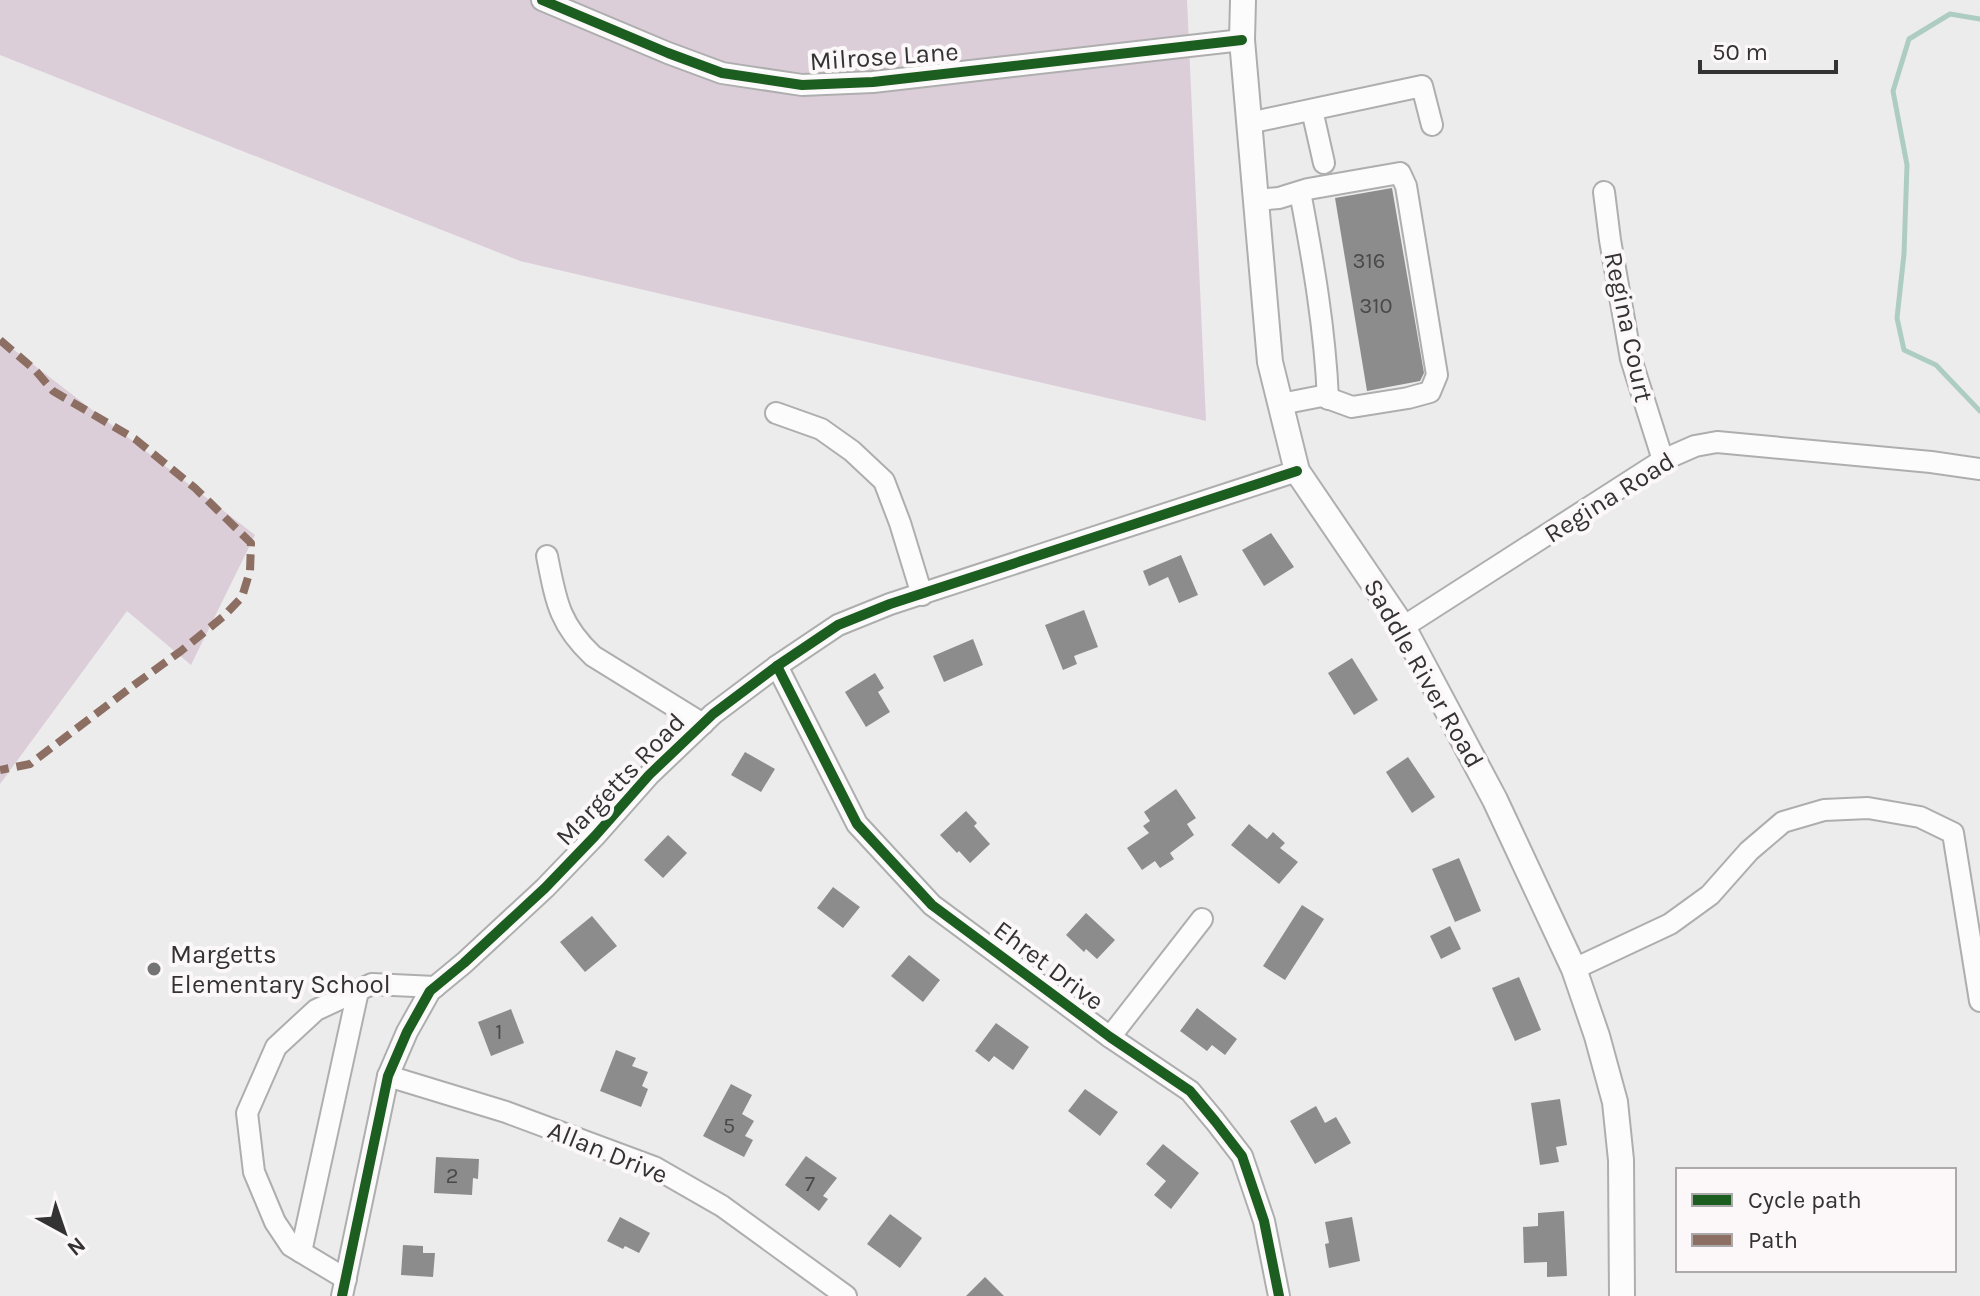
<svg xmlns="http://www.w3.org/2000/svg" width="1980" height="1296" font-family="Karla,sans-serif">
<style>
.green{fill:#dcced8}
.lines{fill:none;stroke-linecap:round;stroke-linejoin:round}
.stream{stroke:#adcdc2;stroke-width:5}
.building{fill:#8d8c8d}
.minor-casing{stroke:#afaeaf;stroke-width:24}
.major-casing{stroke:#afaeaf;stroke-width:28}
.minor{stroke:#fcfcfc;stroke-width:20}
.major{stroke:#fcfcfc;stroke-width:24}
.quiet{stroke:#8d6e63;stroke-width:8;stroke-dasharray:16 8;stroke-linecap:butt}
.cycleway-casing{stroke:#fcf8fa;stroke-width:15}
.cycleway{stroke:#1b5e20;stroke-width:10}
.poi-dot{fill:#757475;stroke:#fcf8fa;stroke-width:3}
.labels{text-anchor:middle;stroke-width:8;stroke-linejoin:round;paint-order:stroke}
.number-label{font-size:22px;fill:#4a494a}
.street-label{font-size:26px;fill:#343334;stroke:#fcf8fa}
.poi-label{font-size:26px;fill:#343334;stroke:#fcf8fa;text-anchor:start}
</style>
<rect width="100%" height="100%" fill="#edeced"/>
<g class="green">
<polygon points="0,0 1187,0 1206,421 520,261 0,55"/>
<polygon points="0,339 255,535 191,665 127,611 0,784"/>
</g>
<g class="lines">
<polyline class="stream" points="1980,19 1950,14 1909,39 1893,91 1907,165 1904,254 1897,318 1904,350 1936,365 1980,411"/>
</g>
<g class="building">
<polygon points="1392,188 1424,373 1420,381 1367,391 1335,198"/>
<polygon points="1271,533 1294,567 1264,586 1242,550"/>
<polygon points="1181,555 1198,595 1179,603 1168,577 1149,586 1143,571"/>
<polygon points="1084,610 1098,647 1074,656 1077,664 1063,670 1045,625"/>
<polygon points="973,639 983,665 944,682 933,656"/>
<polygon points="1352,658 1378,700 1354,715 1328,673"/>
<polygon points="875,673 884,688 878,692 890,712 866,727 845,692"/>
<polygon points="745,752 775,769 761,792 731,775"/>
<polygon points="1408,757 1435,797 1412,813 1386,772"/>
<polygon points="1176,789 1196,818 1187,824 1194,835 1170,853 1174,859 1160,868 1155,861 1142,870 1127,848 1149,833 1143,826 1150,821 1144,812"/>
<polygon points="966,811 977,823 974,826 990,844 970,863 959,851 957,853 940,835"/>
<polygon points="1249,824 1267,839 1273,832 1285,843 1280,848 1298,862 1279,884 1231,845"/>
<polygon points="668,835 687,853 663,878 644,860"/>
<polygon points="1459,858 1481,911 1455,922 1432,869"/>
<polygon points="833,887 860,907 843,928 817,908"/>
<polygon points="1302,905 1324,919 1285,980 1263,966"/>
<polygon points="1086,913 1115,940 1097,959 1086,949 1084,952 1066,935"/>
<polygon points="592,916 617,946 585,972 560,942"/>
<polygon points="1450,926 1461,949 1441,959 1430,936"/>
<polygon points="909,955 940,980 923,1002 891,976"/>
<polygon points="1519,977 1541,1030 1515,1041 1492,988"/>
<polygon points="1197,1008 1237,1039 1225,1055 1212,1045 1207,1051 1180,1031"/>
<polygon points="511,1009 524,1043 491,1056 478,1022"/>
<polygon points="996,1023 1029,1047 1013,1070 994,1056 989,1062 975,1051"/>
<polygon points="616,1050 636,1058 632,1066 648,1072 642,1086 648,1089 641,1107 600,1091"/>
<polygon points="731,1084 752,1095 742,1114 754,1121 745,1136 753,1140 744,1157 703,1136"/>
<polygon points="1085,1089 1118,1112 1100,1136 1068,1111"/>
<polygon points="1560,1099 1567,1145 1556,1147 1559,1162 1540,1165 1531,1103"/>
<polygon points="1316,1106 1325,1123 1336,1117 1351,1143 1315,1164 1290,1121"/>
<polygon points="1163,1144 1199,1173 1171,1209 1154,1195 1166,1181 1146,1164"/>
<polygon points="806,1156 837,1178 823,1196 828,1199 819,1211 785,1185"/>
<polygon points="436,1157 479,1159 478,1179 473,1178 472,1195 434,1193"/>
<polygon points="1564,1211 1567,1276 1547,1277 1547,1262 1524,1263 1523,1227 1538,1226 1538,1213"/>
<polygon points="890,1214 922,1238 900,1268 867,1244"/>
<polygon points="620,1217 650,1233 639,1253 625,1246 623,1249 607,1241"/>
<polygon points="1352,1217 1360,1261 1329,1268 1325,1244 1329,1243 1325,1222"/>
<polygon points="403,1245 423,1246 423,1253 435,1253 433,1277 401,1275"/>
<polygon points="985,1277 1004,1296 966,1296"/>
</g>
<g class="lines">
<g class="minor-casing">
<g id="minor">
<polyline points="542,0 668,53 722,73 802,85 873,82 1242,40"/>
<polyline points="1312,110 1324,163"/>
<polyline points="1249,123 1422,86 1432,125"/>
<path d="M1300,192C1313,260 1325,329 1328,399"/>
<polyline points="1604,192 1610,240 1631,359 1663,460"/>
<polyline points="1256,200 1279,198 1308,189 1400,173 1406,186 1437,375 1430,392 1408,398 1352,407 1322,396 1281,404"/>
<polyline points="776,413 821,429 852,451 884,481 900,523 922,595"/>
<path d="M547,556C556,601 559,624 593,656L703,724"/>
<polyline points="1403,627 1663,460 1695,446 1717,442 1931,462 1980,469"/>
<polyline points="777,666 857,824 932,905 1110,1037 1190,1091 1215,1121 1242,1156 1264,1221 1279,1296"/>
<polyline points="1574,969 1670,924 1710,895 1749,851 1783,822 1824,810 1868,808 1920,817 1953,833 1980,1001"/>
<polyline points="1110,1037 1202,919"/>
<polyline points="388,1076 506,1112 654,1167 722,1206 846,1296"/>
<polyline points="301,1252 358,991"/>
<polyline points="346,1279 291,1246 275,1222 254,1172 247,1113 276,1047 316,1010 372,984 435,987"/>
<polyline points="342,1296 388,1076 407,1032 430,991 464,963 545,888 595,836 649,775 713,714 777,666 838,625 890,604 1297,471"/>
</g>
</g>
<g class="major-casing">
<polyline id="major" points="1243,0 1242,40 1270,362 1297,471 1403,627 1495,800 1574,969 1597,1036 1615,1102 1621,1160 1622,1296"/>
</g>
<use href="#minor" class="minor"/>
<use href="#major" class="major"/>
<polyline class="quiet" points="0,340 35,370 53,391 135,439 195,488 251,543 250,571 242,597 224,616 181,651 134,685 30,764 0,770"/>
<g class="cycleway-casing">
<g id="cycleway">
<polyline points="542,0 668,53 722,73 802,85 873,82 1242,40"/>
<polyline points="777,666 857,824 932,905 1110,1037 1190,1091 1215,1121 1242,1156 1264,1221 1279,1296"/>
<polyline points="342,1296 388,1076 407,1032 430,991 464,963 545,888 595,836 649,775 713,714 777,666 838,625 890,604 1297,471"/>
</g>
</g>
<use href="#cycleway" class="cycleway"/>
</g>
<circle class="poi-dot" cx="154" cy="969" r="8"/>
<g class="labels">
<g class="number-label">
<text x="1369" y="268">316</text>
<text x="1376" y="313">310</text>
<text x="499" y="1039">1</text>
<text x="729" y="1133">5</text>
<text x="452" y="1183">2</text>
<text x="810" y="1191">7</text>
</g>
<g class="street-label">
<text transform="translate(884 56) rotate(-4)" y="9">Milrose Lane</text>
<text transform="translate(1629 327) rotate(78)" y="9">Regina Court</text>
<text transform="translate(1609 497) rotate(-32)" y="9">Regina Road</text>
<text transform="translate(1424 673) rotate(60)" y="9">Saddle River Road</text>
<text transform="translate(620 779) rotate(-46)" y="9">Margetts Road</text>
<text transform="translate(1049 965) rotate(37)" y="9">Ehret Drive</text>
<text transform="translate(608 1152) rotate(22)" y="9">Allan Drive</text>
</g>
<g class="poi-label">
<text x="170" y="963">Margetts<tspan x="170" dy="30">Elementary School</tspan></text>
</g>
</g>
<rect x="1676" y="1168" width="280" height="104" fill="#fcf8fa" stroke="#aca9ab" stroke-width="2"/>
<rect x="1692" y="1194" width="40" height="12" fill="#1b5e20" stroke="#aca9ab" stroke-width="2"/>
<text x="1748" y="1208" font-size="24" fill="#343334">Cycle path</text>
<rect x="1692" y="1234" width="40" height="12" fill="#8d6e63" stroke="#aca9ab" stroke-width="2"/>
<text x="1748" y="1248" font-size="24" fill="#343334">Path</text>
<g transform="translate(64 1232) rotate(140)" stroke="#fcf8fa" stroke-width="6" paint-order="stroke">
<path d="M0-6L14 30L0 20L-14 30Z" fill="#343334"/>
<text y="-12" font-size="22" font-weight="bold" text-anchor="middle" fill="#343334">N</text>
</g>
<path d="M1700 60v12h136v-12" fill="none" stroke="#343334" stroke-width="4"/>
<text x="1712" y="60" font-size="24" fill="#343334" stroke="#fcf8fa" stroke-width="6" paint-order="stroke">50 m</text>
</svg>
